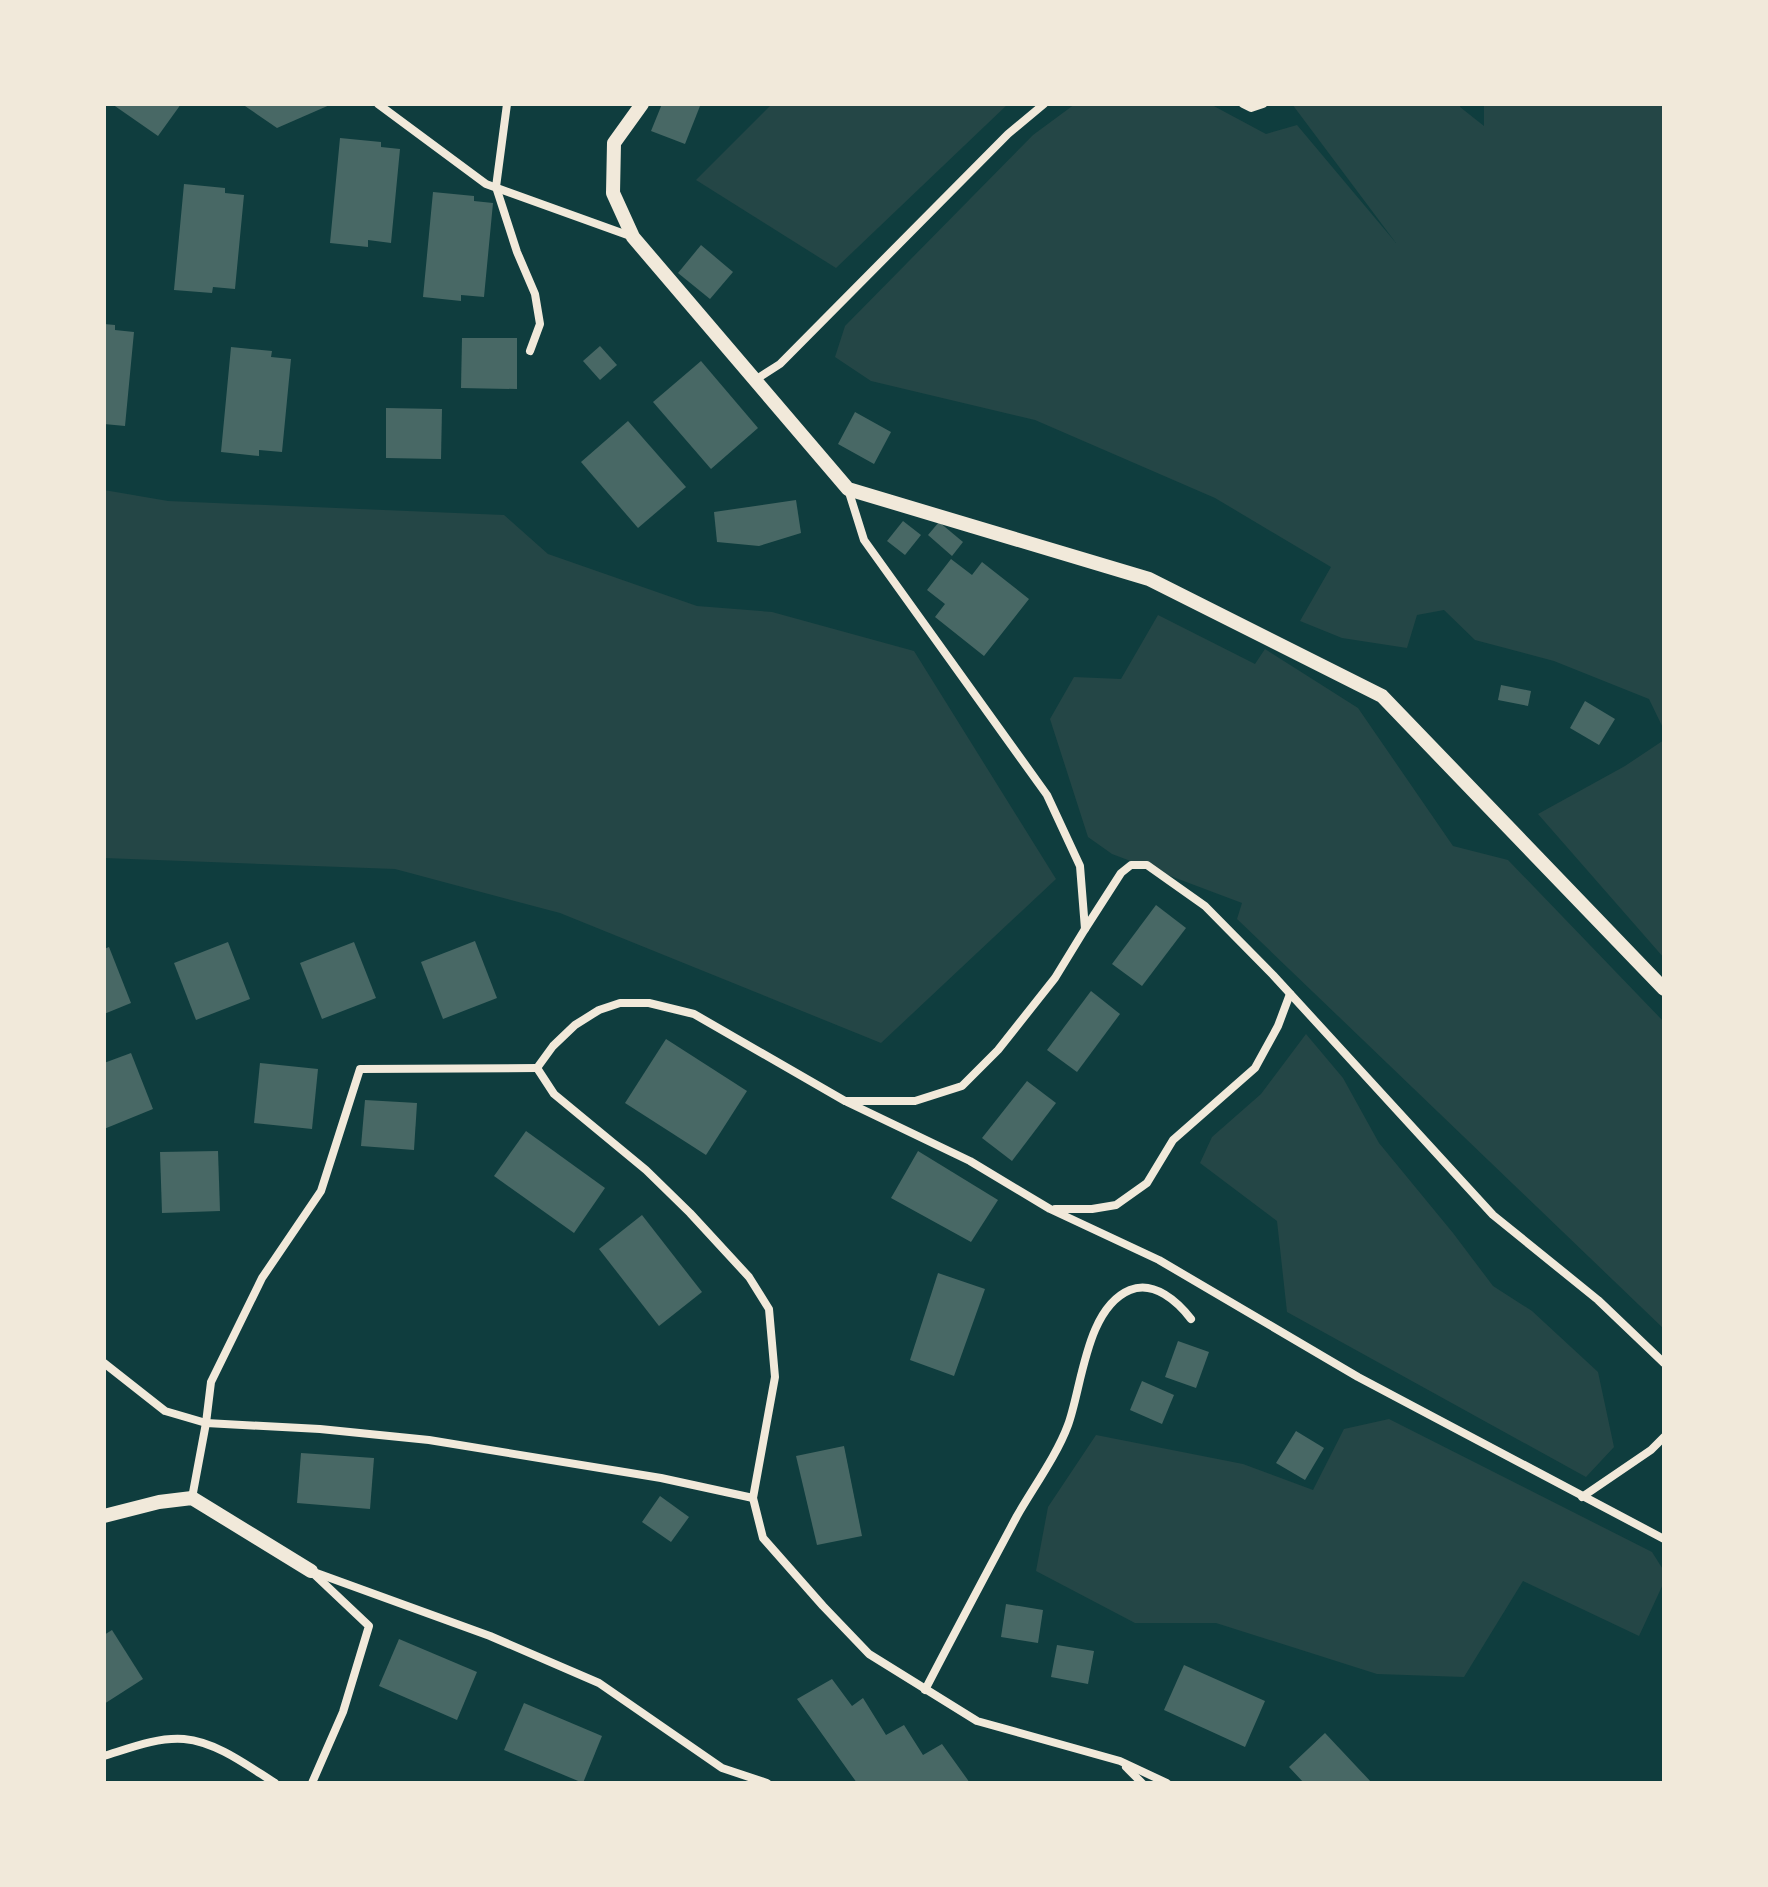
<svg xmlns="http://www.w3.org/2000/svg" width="1768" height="1887" font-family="'Source Sans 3',sans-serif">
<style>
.green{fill:#244646}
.building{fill:#486865}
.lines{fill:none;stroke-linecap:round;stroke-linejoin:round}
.minor{stroke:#f1e9da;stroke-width:8}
.tertiary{stroke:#f1e9da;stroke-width:14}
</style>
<rect width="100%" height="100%" fill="#0f3d3e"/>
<g class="green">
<polygon points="772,104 1008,104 836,268 696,180"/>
<polygon points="1075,104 1210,104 1266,134 1297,125 1396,243 1292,104 1460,104 1460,107 1484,126 1484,104 1664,104 1664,730 1649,699 1554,661 1475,640 1444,610 1417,615 1407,648 1342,638 1300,621 1331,567 1215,498 1035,420 871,381 835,357 845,326 1033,135"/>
<polygon points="104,490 168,501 504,515 548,554 697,606 772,612 914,651 1056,879 881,1043 560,913 395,869 104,858"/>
<polygon points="1158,615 1255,664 1265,649 1358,708 1453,846 1508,860 1664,1022 1664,1329 1237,919 1242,903 1112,854 1088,837 1050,719 1074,677 1121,679"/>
<polygon points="1664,740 1664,958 1538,814 1625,766"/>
<polygon points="1306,1034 1343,1078 1379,1143 1453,1233 1493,1286 1532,1311 1598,1372 1614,1447 1586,1477 1287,1312 1277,1221 1200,1163 1212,1137 1261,1094"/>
<polygon points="1389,1419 1652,1552 1664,1571 1664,1582 1639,1636 1523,1581 1464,1677 1377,1674 1216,1623 1135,1623 1036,1571 1048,1507 1096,1435 1243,1464 1313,1490 1344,1429"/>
</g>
<g class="building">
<polygon points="112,104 181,104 158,136"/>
<polygon points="242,104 332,104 277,128"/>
<polygon points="662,104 700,106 685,144 651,131"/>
<polygon points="340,138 381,142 381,147 400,149 391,243 368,240 368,247 330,243"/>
<polygon points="184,184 225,188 225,193 244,195 235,289 213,287 212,293 174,290"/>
<polygon points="433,192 474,196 474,201 493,203 484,297 461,295 461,301 423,297"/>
<polygon points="701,245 733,272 710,299 678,273"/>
<polygon points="104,324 115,325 115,330 134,332 125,426 104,424"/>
<polygon points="462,338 517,338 517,389 461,388"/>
<polygon points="600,346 617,365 600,380 583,361"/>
<polygon points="231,347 272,351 271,357 291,359 282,452 259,450 259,456 221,452"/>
<polygon points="701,361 758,428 711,469 653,402"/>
<polygon points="386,408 442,409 441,459 386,458"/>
<polygon points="855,412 891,432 874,464 838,444"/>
<polygon points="628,421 686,487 638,528 581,462"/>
<polygon points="796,500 801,533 759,546 717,542 714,512"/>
<polygon points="903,521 921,535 905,555 887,541"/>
<polygon points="939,522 963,542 952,556 928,535"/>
<polygon points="951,559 972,575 982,562 1029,599 984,656 935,617 945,604 927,590"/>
<polygon points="1501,685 1531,691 1528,706 1498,700"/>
<polygon points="1585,701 1615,719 1599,745 1570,728"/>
<polygon points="1156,905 1186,928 1142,986 1112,964"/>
<polygon points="475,941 497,998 443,1019 421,962"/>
<polygon points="228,942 250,999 196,1020 174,963"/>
<polygon points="354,942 376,998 322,1019 300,963"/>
<polygon points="109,947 131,1003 104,1014 104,949"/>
<polygon points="1091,991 1120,1014 1077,1072 1047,1050"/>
<polygon points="666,1039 747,1091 706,1155 625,1103"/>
<polygon points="131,1053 153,1109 104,1129 104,1063"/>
<polygon points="260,1063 318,1069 312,1129 254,1123"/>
<polygon points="1027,1081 1056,1103 1012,1161 982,1138"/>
<polygon points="365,1100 417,1103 414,1150 361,1146"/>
<polygon points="526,1131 605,1188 574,1233 494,1176"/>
<polygon points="218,1151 220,1211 162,1213 160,1152"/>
<polygon points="918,1151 998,1200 971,1242 891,1198"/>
<polygon points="642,1215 702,1292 659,1326 599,1249"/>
<polygon points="938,1273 985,1289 954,1376 910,1360"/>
<polygon points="1178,1341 1209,1352 1196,1388 1165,1377"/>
<polygon points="1142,1381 1174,1395 1162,1424 1130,1410"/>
<polygon points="1296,1431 1324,1448 1305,1480 1276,1463"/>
<polygon points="844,1446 862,1536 817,1545 796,1456"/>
<polygon points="301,1453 374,1458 370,1509 297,1503"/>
<polygon points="660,1496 689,1517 671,1542 642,1522"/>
<polygon points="1006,1604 1043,1610 1038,1643 1001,1637"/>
<polygon points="112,1630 143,1679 104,1704 104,1635"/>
<polygon points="399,1639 477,1672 457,1720 379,1686"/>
<polygon points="1057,1645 1094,1651 1088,1684 1051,1677"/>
<polygon points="1184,1665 1265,1701 1245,1747 1164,1710"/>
<polygon points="832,1679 852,1706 863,1698 886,1735 904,1725 923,1755 942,1744 970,1783 857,1783 797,1699"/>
<polygon points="524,1703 602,1736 583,1783 504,1750"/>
<polygon points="1325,1733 1372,1783 1304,1783 1289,1767"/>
</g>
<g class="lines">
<g class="minor">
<polyline points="378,104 486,184 633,237"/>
<polyline points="507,104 496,187 517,252 535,294 540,324 530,351"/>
<polyline points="1243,104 1251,108 1263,104"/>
<polyline points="755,380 780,364 1008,134 1044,104"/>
<polyline points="1085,929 1121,873 1131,865 1147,865 1205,906 1273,975 1493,1215 1598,1300 1664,1363"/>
<polyline points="537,1068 553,1046 575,1025 599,1010 620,1003 649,1003 694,1014 845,1101 915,1101 962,1086 998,1050 1055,978 1085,929 1080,866 1047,795 864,540 848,489"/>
<polyline points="537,1068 554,1094 646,1170 690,1213 749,1277 769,1309 775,1377 753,1498 763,1538 823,1606 869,1654 977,1721 1120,1761 1167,1783"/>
<polyline points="847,1102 970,1161 1050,1209 1159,1260 1358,1377 1664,1539"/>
<polyline points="1055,1209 1092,1209 1116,1205 1147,1183 1173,1140 1255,1068 1278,1026 1290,994"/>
<polyline points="104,1363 165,1411 206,1423 320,1429 429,1440 661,1478 753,1498"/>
<polyline points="1582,1497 1651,1450 1664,1437"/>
<polyline points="192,1498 206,1423 211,1382 262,1278 321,1191 360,1069 537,1068"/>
<polyline points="311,1571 490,1636 599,1683 722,1768 767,1783"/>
<path d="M925,1690C955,1632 986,1574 1017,1516C1033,1488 1057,1455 1068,1425C1082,1387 1086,1308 1130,1290C1154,1280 1178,1302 1191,1319"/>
<path d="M104,1756C130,1748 157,1737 184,1739C217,1742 248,1766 275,1783"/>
<polyline points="1126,1767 1142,1783"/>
<polyline points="312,1783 343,1712 369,1626 314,1574"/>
</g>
<g class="tertiary">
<polyline points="642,104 614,143 613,193 633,237 848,489 1149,579 1382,696 1664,989"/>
<polyline points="104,1516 159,1502 192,1498 311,1571"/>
</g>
</g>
<rect width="1768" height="1887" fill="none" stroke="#f1e9da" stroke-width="212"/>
</svg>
